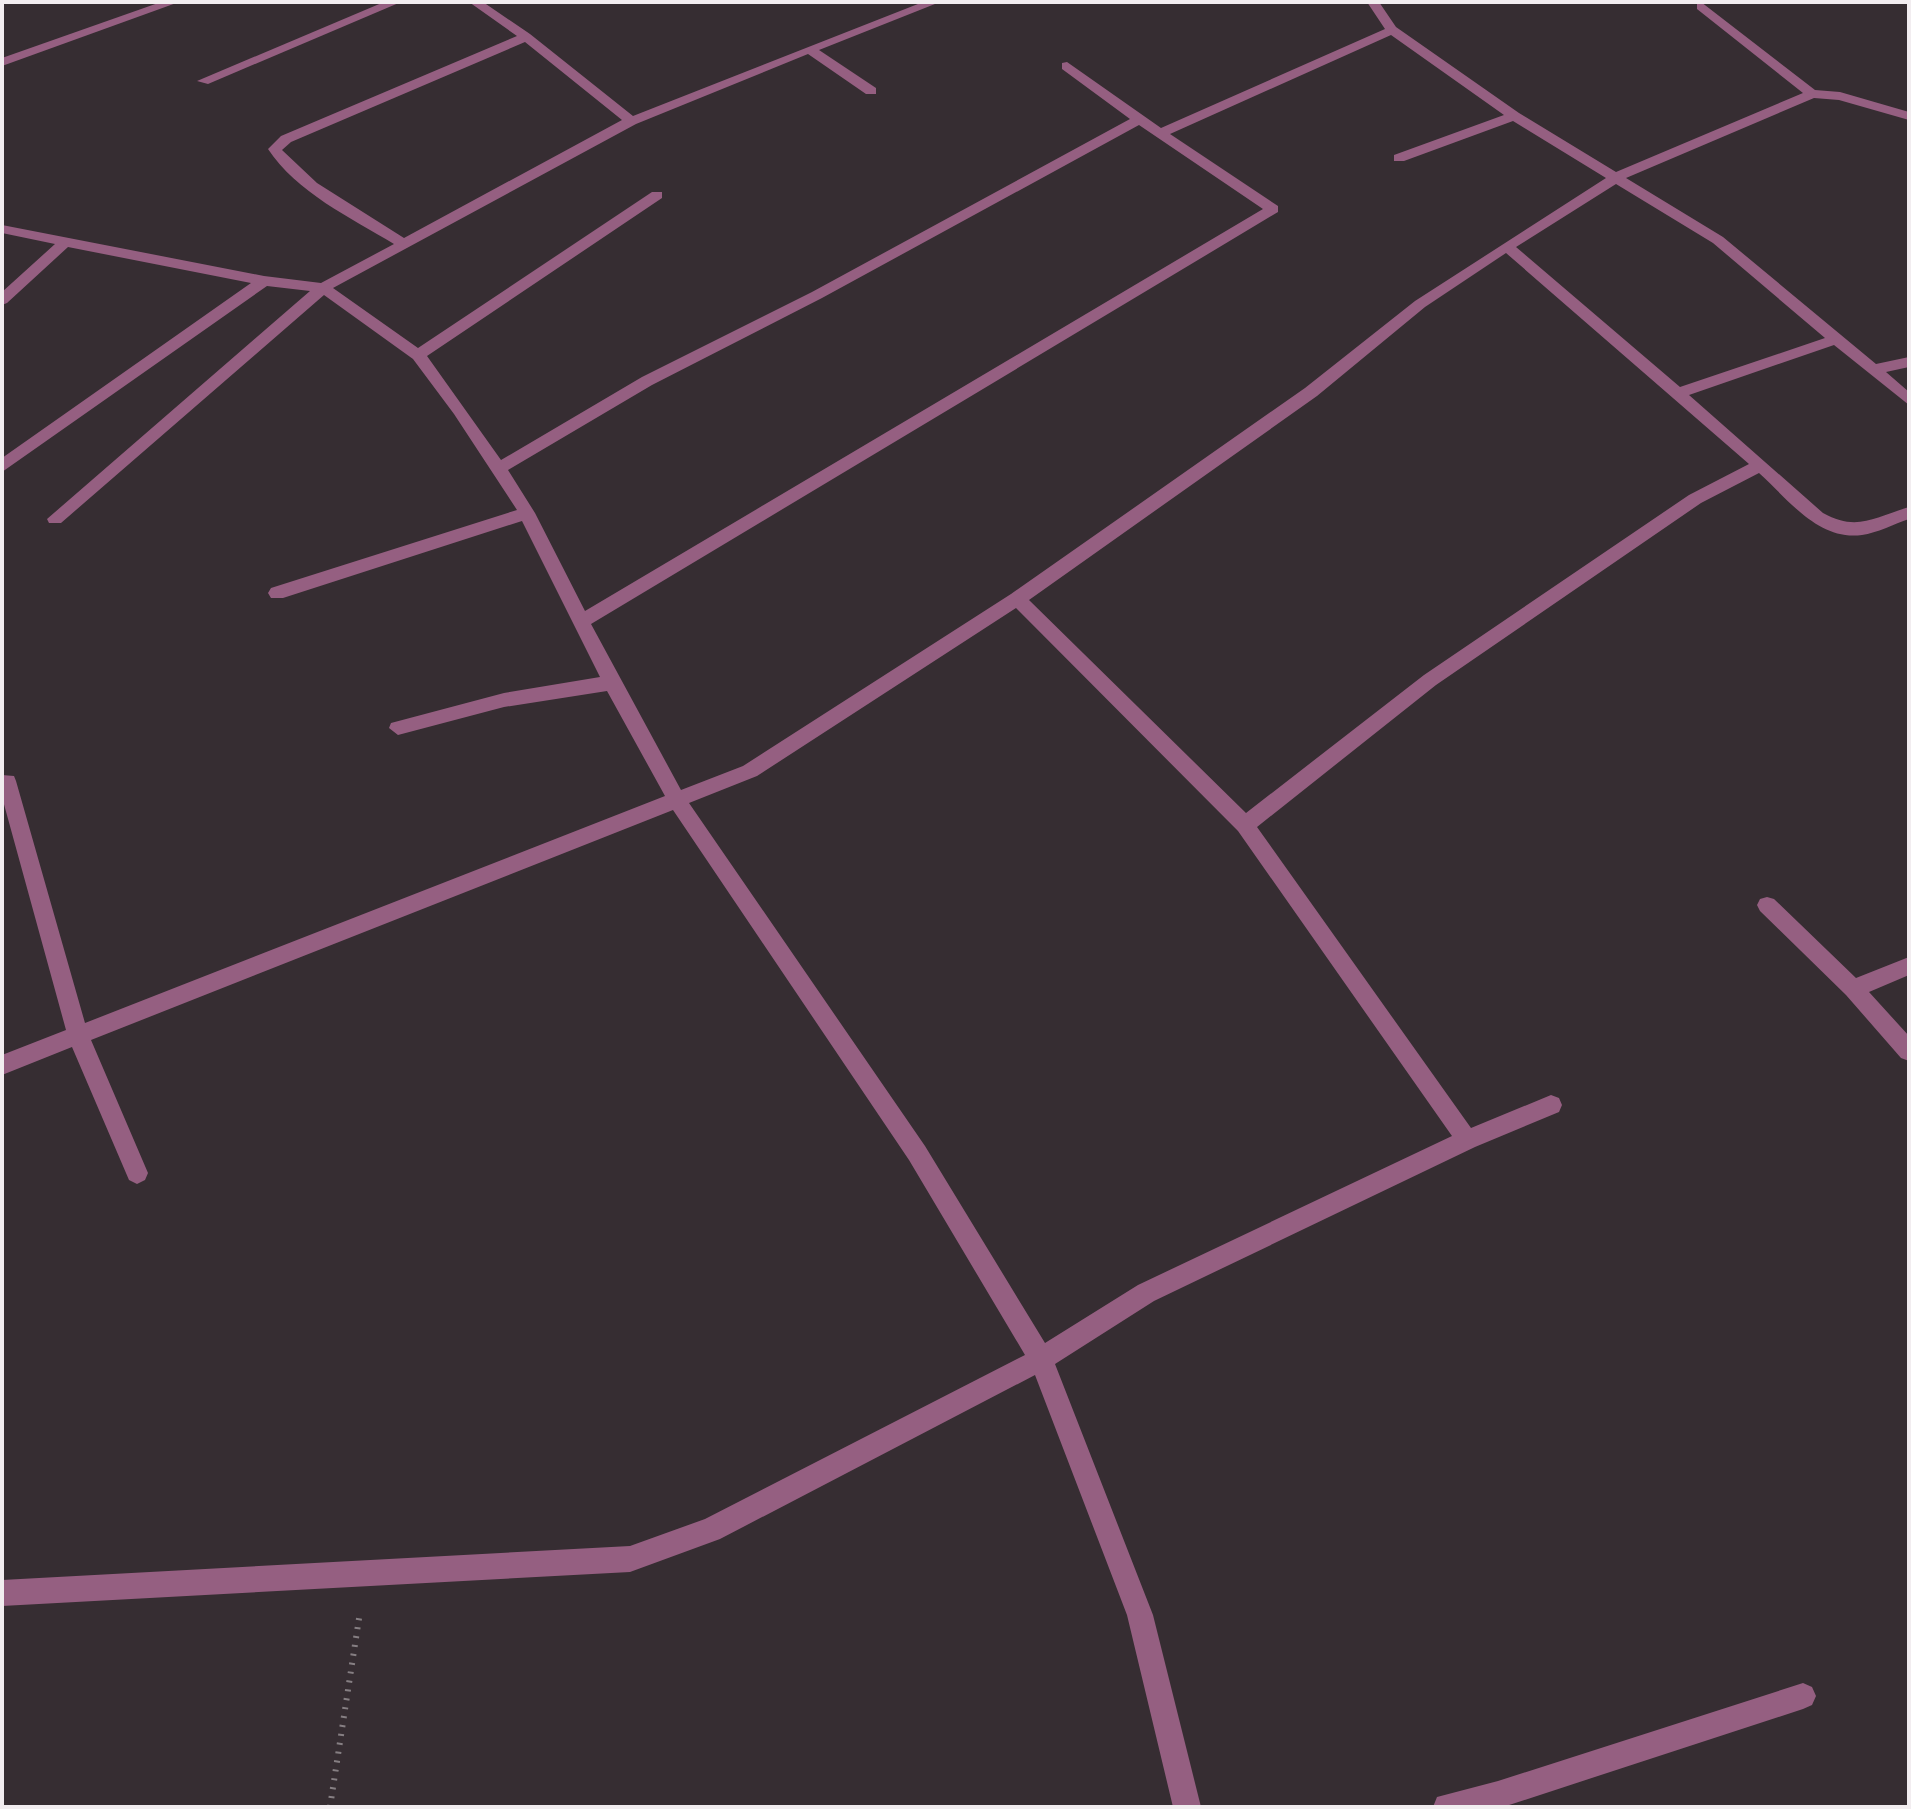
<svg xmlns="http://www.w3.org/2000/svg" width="1911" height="1809" font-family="'Nunito Sans',sans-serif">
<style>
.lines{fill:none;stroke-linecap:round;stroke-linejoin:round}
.path{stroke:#867f83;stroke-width:6;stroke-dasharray:2 7;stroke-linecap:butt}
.street{fill:#955f81;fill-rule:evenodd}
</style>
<rect width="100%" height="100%" fill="#362d32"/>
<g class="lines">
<polyline class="path" points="330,1807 360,1612"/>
<g class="street">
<polygon points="161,2 179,2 2,66 2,58"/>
<polygon points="384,2 401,2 208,84 197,81"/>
<path d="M469,2H483L530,34L633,116L923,2H940L819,50L876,88V94H866L808,54L636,124L333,288L418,348L652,192H662V198L427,356L501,460L642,377L812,292L1130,119L1062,69V63L1067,62L1161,128L1385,29L1367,2H1379L1396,27L1519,113L1616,172L1803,93L1697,9V3L1701,2L1815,90L1840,92L1909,112V120L1839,100L1814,98L1626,178L1723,237L1876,364L1909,357V367L1886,372L1909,392V405L1834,345L1689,395L1823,513C1857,532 1875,517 1909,507V519C1894,524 1877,533 1862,535C1818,541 1788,499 1759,473L1701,503L1436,685L1257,827L1471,1128L1551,1095L1559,1098L1562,1105L1559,1112L1475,1147L1154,1301L1055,1364L1153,1615L1201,1807H1173L1127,1615L1035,1375L720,1539L630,1572L2,1606V1580L630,1546L705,1519L1025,1355L909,1160L673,810L91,1040L148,1173L145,1180L137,1184L129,1180L72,1047L2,1075V1055L66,1030L2,797V775L14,776L16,781L85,1023L665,796L607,691L504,707L398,735L389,728L391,723L504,693L600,677L522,521L283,598H271L268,593L271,588L517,510L454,414L413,359L324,295L61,523H49L47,519L310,291L267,286L2,472V458L251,283L68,247L7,303L2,305V292L55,244L2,233V225L264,276L321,283L394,244C351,218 296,192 268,149L281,136L517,36ZM1391,35L1504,115L1394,155V161H1404L1513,121L1606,178L1415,301L1305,388L1011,594L743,766L681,790L591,624L1278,212V206L1170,134ZM525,42L622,120L404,238L317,183L282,150L291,142ZM1139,125L1263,209L585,611L535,513L508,470L652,385L822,298ZM1616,184L1713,243L1825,338L1680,387L1516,247ZM1506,253L1749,464L1689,495L1424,675L1246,813L1029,600L1317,396L1425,307ZM1016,608L1238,831L1452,1136L1138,1285L1045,1343L925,1146L689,803L757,776Z"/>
<polygon points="1767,897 1774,899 1856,978 1909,957 1909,975 1869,992 1909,1036 1909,1061 1901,1058 1846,995 1760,911 1757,905 1760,899"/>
<polygon points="1803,1683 1812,1687 1816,1696 1812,1705 1803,1709 1503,1807 1433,1807 1437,1797 1498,1781"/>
</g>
</g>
<rect width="1911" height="1809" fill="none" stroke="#f2edf0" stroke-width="8"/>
</svg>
